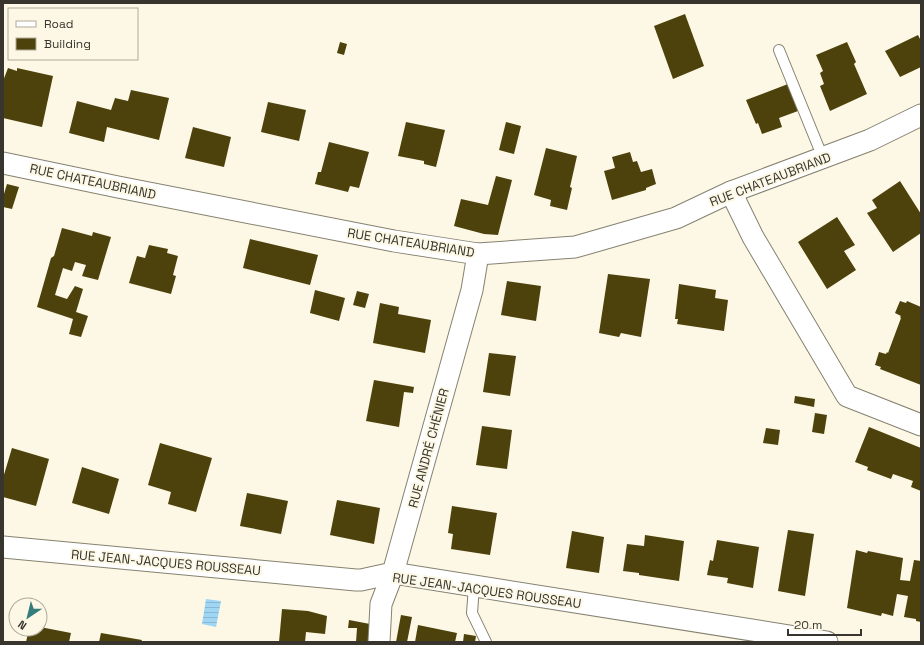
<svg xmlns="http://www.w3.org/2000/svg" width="924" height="645" font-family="'Space Grotesk',sans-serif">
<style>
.water{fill:url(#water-rules)}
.building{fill:#4d410c}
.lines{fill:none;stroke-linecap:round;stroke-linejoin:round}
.service-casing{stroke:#868271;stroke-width:12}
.minor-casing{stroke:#868271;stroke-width:23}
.service{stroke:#fff;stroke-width:10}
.minor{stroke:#fff;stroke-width:21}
.labels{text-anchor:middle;stroke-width:4;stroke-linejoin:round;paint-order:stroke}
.street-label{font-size:13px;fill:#37352e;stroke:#fdf8e5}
</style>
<defs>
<pattern id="water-rules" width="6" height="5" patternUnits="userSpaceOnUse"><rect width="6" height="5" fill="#9fd6f4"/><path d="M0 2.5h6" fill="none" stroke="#8ab8d2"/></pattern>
</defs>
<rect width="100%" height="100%" fill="#fdf8e5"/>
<polygon class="water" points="206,599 221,601 216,627 202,624"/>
<g class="building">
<polygon points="685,14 704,66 673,79 654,26"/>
<polygon points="918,35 921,41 921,67 900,77 885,51"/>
<polygon points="340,42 347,44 344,55 337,53"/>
<polygon points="847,42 856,62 854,64 867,94 830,111 820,86 824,84 820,73 823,71 816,55"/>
<polygon points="8,68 17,71 17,68 53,76 42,127 3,118 3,81"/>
<polygon points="788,84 798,111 779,118 782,127 762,134 758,123 756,124 746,100"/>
<polygon points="131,90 169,98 159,140 107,127 104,142 69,133 77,101 111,110 115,98 128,101"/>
<polygon points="268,102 306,110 299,141 261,132"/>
<polygon points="406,122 445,130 436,167 424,164 424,161 398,156"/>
<polygon points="506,122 521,126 514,154 499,150"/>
<polygon points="193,127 231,137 224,167 185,158"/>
<polygon points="329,142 369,152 359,188 350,186 348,192 315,184 318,172 321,172"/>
<polygon points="546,148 577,156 570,187 572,188 567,210 550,206 551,200 534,195"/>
<polygon points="630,152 633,162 637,161 641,172 652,169 656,184 646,188 646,190 612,200 604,171 615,168 612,157"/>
<polygon points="496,176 512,180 498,235 484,234 454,226 461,199 488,205"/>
<polygon points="900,181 921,214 921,233 893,252 867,213 877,208 872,200"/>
<polygon points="7,184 19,187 12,209 3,207 3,197"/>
<polygon points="837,217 855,245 844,251 856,270 827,289 798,242"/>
<polygon points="62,228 92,236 93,232 111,237 98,280 82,276 86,265 75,262 72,271 63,268 55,295 67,299 75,286 83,289 76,312 88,316 81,337 69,334 73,319 37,307 51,258 54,256"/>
<polygon points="250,239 318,255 310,285 243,268"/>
<polygon points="149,245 168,249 167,253 178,256 173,275 176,276 171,294 129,283 137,256 145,258"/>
<polygon points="608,274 650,279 641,337 621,333 619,337 599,333"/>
<polygon points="507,281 541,286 536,321 501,315"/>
<polygon points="679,284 716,290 715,298 728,300 724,331 677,324 678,319 675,319"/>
<polygon points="315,290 345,298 339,321 310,313"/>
<polygon points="357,291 369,294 365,308 353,305"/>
<polygon points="900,301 906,303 907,301 921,307 921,385 880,369 881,367 875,365 879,352 886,354 887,352 888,353 901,318 900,317 901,316 895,313"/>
<polygon points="380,303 399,307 398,314 431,320 425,353 373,343"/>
<polygon points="489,353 516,356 510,396 483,392"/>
<polygon points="374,380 414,387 413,393 404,392 399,427 366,421"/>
<polygon points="795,396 815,399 814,407 794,403"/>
<polygon points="815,413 827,415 824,434 812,432"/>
<polygon points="482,426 512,430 507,469 476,465"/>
<polygon points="869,427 921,448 921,491 911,487 913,481 893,474 891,479 867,470 868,467 855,462"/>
<polygon points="766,428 780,430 778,445 763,443"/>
<polygon points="160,443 212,458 196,512 168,504 171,492 148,485"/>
<polygon points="12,448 49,459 36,506 3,497 3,478"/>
<polygon points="82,467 119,479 109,514 72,503"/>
<polygon points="247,493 288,501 281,534 240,526"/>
<polygon points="337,500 380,508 374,544 330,535"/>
<polygon points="452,506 497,513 490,555 451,549 453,534 448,533"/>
<polygon points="788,530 814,534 805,596 778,591"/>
<polygon points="572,531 604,537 599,573 566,568"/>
<polygon points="645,535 684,541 679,581 639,575 639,573 623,571 627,544 644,546"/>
<polygon points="717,540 759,547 753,588 727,583 728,578 707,575 710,560 713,561"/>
<polygon points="856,550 867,553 868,551 903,558 900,580 910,581 914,560 921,561 921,622 916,621 916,619 904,617 908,596 897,594 893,616 882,613 881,616 847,608"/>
<polygon points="282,609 308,611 327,616 325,634 306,632 305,642 279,642"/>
<polygon points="401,615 412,617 407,642 396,642"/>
<polygon points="349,620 370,624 369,642 356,642 357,628 348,628"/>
<polygon points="418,625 457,633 455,642 415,642"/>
<polygon points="40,627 71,633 69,642 26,642 29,629 40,629"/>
<polygon points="101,633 142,640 141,642 99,642"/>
<polygon points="464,634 476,636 475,642 463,642"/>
</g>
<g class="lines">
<g class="service-casing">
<g id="service">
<polyline points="779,50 823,158"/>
<polyline points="474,586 472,613 486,642"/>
</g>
</g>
<g class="minor-casing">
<g id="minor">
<polyline points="3,163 118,187 394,241 478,254 575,247 676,218 731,192 870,140 921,115"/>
<polyline points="731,192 753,237 847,396 921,425"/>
<polyline points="3,547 356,580 361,580 393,573 827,642"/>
<polyline points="379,642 381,604 393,573 472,290 478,254"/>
</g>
</g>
<use href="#service" class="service"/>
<use href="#minor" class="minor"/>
</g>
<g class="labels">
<g class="street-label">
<text transform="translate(770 179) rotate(-21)" y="5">RUE CHATEAUBRIAND</text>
<text transform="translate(93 181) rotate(12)" y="5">RUE CHATEAUBRIAND</text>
<text transform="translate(411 242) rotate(9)" y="5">RUE CHATEAUBRIAND</text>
<text transform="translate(428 448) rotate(-75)" y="5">RUE ANDRÉ CHÉNIER</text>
<text transform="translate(166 562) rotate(5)" y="5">RUE JEAN-JACQUES ROUSSEAU</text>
<text transform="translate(487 590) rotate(8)" y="5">RUE JEAN-JACQUES ROUSSEAU</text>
</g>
</g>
<rect width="924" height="645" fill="none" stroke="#37352e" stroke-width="8"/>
<rect x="8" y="8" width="130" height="52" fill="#fdf8e5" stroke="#aeaa9c"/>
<rect x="16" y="21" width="20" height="6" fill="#ffffff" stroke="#aeaa9c"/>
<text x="44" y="28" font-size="12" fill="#37352e">Road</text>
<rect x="16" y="38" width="20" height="12" fill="#4d410c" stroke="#aeaa9c"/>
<text x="44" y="48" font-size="12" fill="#37352e">Building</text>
<g transform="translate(28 617) rotate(215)"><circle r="19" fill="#fdf8e5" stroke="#aeaa9c"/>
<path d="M0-3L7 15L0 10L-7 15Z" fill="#357d7c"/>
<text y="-6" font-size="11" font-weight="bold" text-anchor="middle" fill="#37352e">N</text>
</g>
<path d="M788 629v6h73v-6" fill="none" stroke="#37352e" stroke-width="2"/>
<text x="794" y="629" font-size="12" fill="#37352e" stroke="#fdf8e5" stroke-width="3" paint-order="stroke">20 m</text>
</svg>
